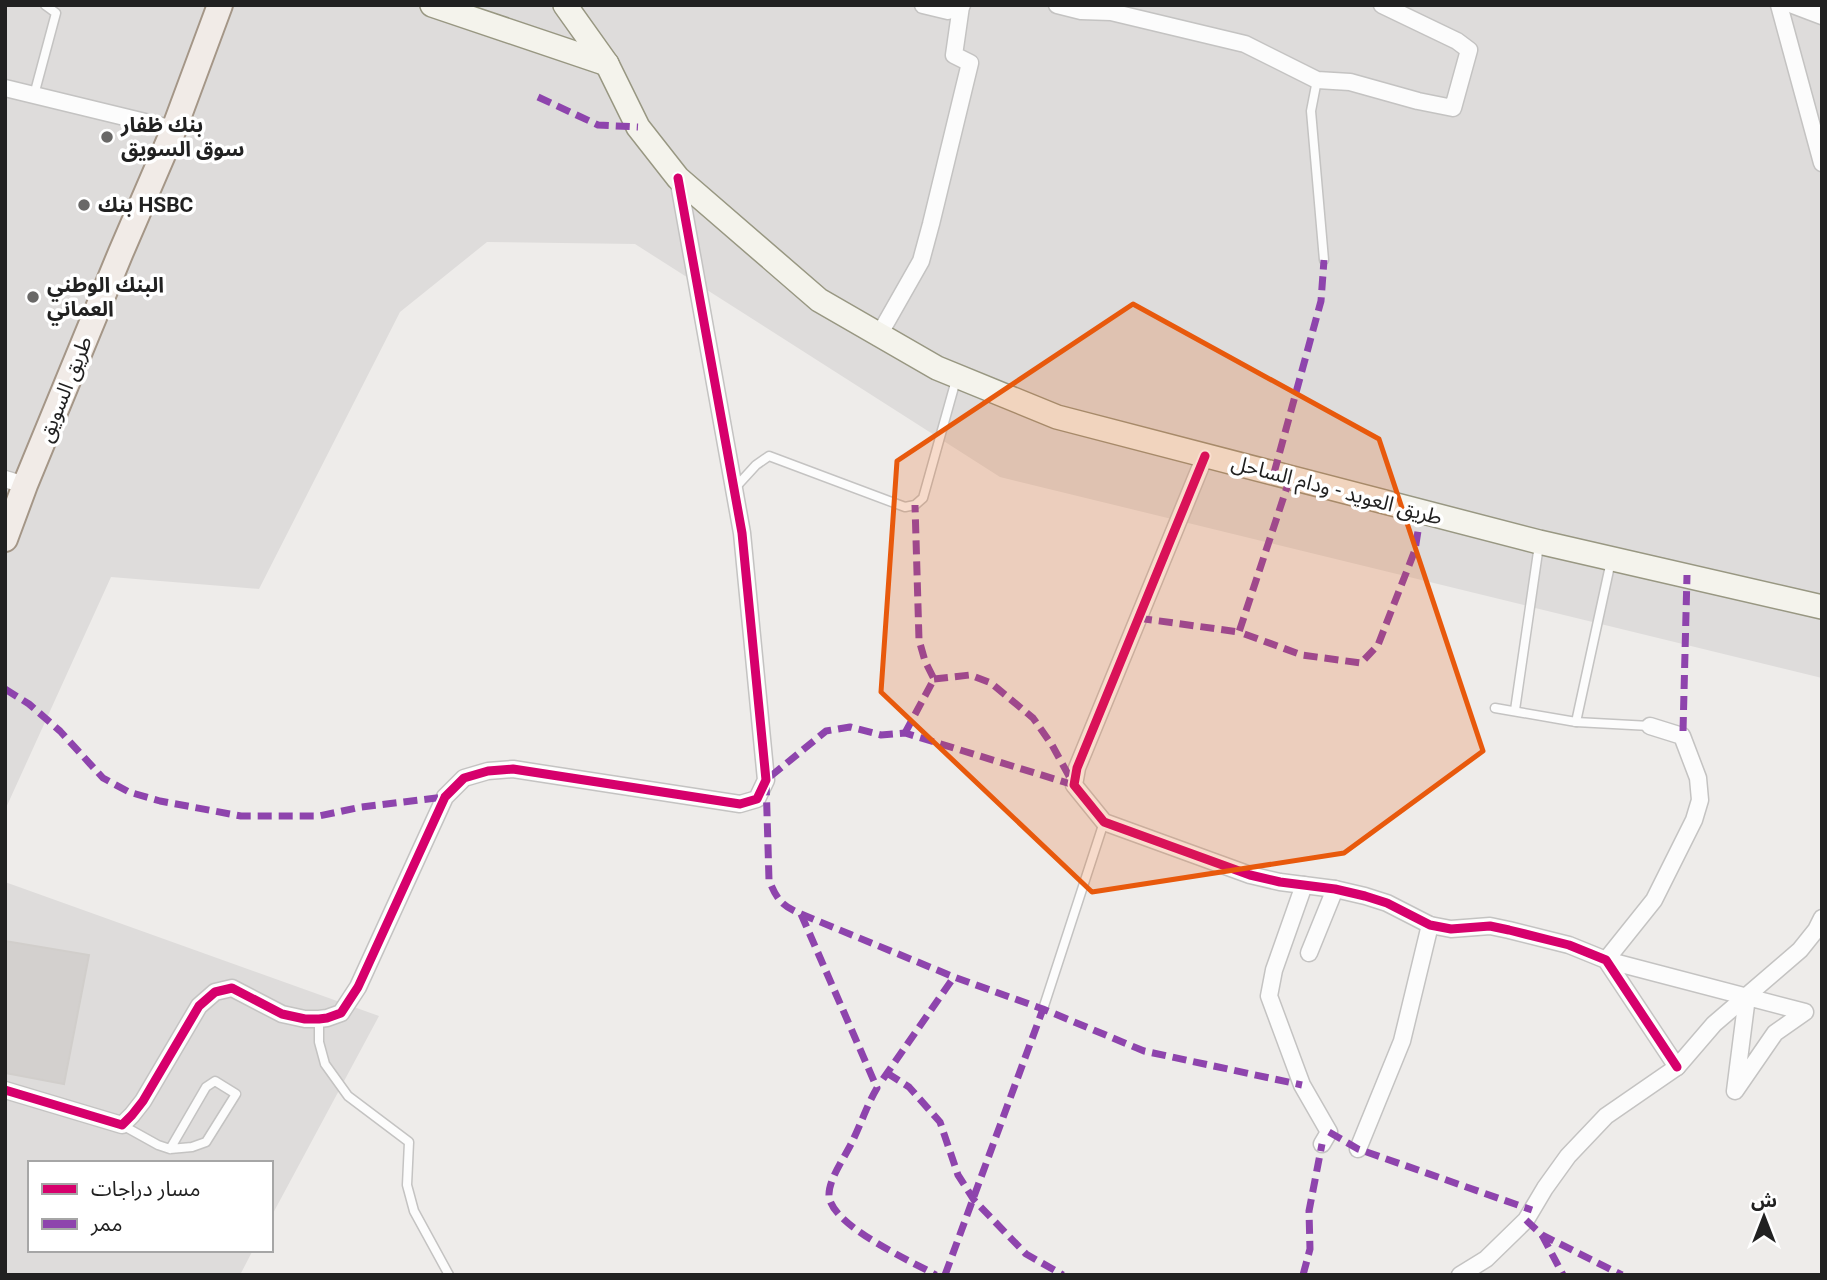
<svg xmlns="http://www.w3.org/2000/svg" width="1827" height="1280" font-family="Roboto,'Noto Sans Arabic',sans-serif">
<style>
.residential{fill:#dedcdb}
.building{fill:#d3d0ce;stroke:#d1cecb;stroke-width:2}
.lines{fill:none;stroke-linecap:round;stroke-linejoin:round}
.lane-casing{stroke:#c4c3c2;stroke-width:11}
.street-casing{stroke:#c4c3c2;stroke-width:19}
.secondary-casing{stroke:#989782;stroke-width:26}
.primary-casing{stroke:#a49687;stroke-width:28}
.lane{stroke:#fcfcfc;stroke-width:8}
.street{stroke:#fcfcfc;stroke-width:16}
.secondary{stroke:#f4f3ec;stroke-width:23}
.primary{stroke:#f1ebe7;stroke-width:24}
.quiet{stroke:#8e44ad;stroke-width:7;stroke-dasharray:14 7;stroke-linecap:butt}
.cycleway-casing{stroke:#fff;stroke-width:13}
.cycleway{stroke:#d6006c;stroke-width:9}
.marked{fill:#e8590c;fill-opacity:0.2;stroke:#e8590c;stroke-width:5;stroke-linejoin:round}
.poi-dot{fill:#696867;stroke:#fff;stroke-width:2.5}
.labels{text-anchor:middle;stroke-width:7;stroke-linejoin:round;paint-order:stroke}
.poi-label{font-size:21px;font-weight:bold;fill:#212121;stroke:#fff;text-anchor:start}
.street-label{font-size:21px;fill:#212121;stroke:#fff}
</style>
<rect width="100%" height="100%" fill="#eeecea"/>
<g class="residential">
<polygon points="5,5 1822,5 1822,678 1000,477 635,244 487,242 400,312 259,589 111,577 5,810"/>
<polygon points="5,882 379,1016 271,1217 271,1163 30,1163 30,1250 253,1250 240,1275 5,1275"/>
</g>
<polygon class="building" points="5,941 89,955 64,1084 5,1073"/>
<g class="lines">
<g class="lane-casing">
<g id="lane">
<polyline points="1317,80 1311,111 1324,260"/>
<polyline points="34,95 56,13 45,5"/>
<polyline points="734,489 756,465 769,456 905,507 915,505 923,498 956,380"/>
<polyline points="1495,708 1576,722 1650,726"/>
<polyline points="1515,710 1539,545"/>
<polyline points="1576,722 1611,561"/>
<polyline points="1043,1009 1104,822"/>
<polyline points="319,1019 319,1042 325,1064 348,1096 409,1142 407,1185 414,1211 449,1275"/>
<polyline points="122,1125 158,1145 170,1149 192,1147 206,1142 236,1094 215,1081 206,1087 170,1149"/>
</g>
</g>
<g class="street-casing">
<g id="street">
<polyline points="923,5 948,11 962,5"/>
<polyline points="1057,5 1081,11 1111,12 1245,44 1317,80 1350,82 1418,101 1453,108 1469,50 1457,41 1382,5"/>
<polyline points="1779,5 1822,163"/>
<polyline points="1793,5 1822,16"/>
<polyline points="5,88 174,129"/>
<polyline points="879,335 921,261 931,224 970,63 954,55 961,6"/>
<polyline points="1205,456 1077,768 1074,785 1104,822 1250,875 1280,882 1335,889 1365,896 1387,903 1430,925 1451,929 1490,926 1509,930 1569,945 1606,960 1677,1067"/>
<polyline points="5,479 25,485"/>
<polyline points="1650,726 1682,736 1698,778 1700,800 1694,820 1654,900 1606,960 1805,1012 1775,1033 1735,1091 1747,997"/>
<polyline points="1304,885 1274,970 1269,996 1302,1085 1329,1132 1322,1144"/>
<polyline points="1309,953 1335,889"/>
<polyline points="5,1090 122,1125 132,1115 143,1101 199,1006 215,992 232,988 282,1014 305,1019 319,1019 327,1018 341,1013 358,987 445,797 464,778 488,771 513,769 740,804 757,799 766,780 742,533 678,178"/>
<polyline points="1358,1149 1402,1041 1430,925"/>
<polyline points="1460,1275 1486,1259 1526,1220 1545,1188 1568,1156 1606,1116 1677,1067 1714,1024 1800,950 1816,930 1822,918"/>
</g>
</g>
<g class="secondary-casing">
<g id="secondary">
<polyline points="432,5 607,64"/>
<polyline points="565,5 607,64 638,127 678,178 819,300 937,368 1057,417 1539,542 1822,607"/>
</g>
</g>
<g class="primary-casing">
<polyline id="primary" points="5,539 25,485 121,252 174,129 220,5"/>
</g>
<use href="#lane" class="lane"/>
<use href="#street" class="street"/>
<use href="#secondary" class="secondary"/>
<use href="#primary" class="primary"/>
<g class="quiet">
<polyline points="538,97 598,125 638,127"/>
<polyline points="1274,473 1321,301 1324,260"/>
<polyline points="1290,478 1239,632 1302,655 1361,663 1378,645 1415,550 1421,512"/>
<polyline points="1138,618 1239,632"/>
<polyline points="934,679 970,675 991,683 1033,718 1052,745 1074,785"/>
<polyline points="5,689 29,704 60,731 103,778 129,792 160,801 241,816 319,816 361,807 445,797"/>
<polyline points="1683,731 1687,575"/>
<polyline points="905,733 934,679 925,661 919,640 915,505"/>
<path d="M1074,785L905,733L881,735L850,727L826,731L766,780L769,880C777,900 782,906 801,914L954,977L1043,1009L1144,1051L1302,1085"/>
<path d="M801,914L877,1088C867,1105 861,1124 852,1142C845,1157 828,1180 829,1196C832,1226 911,1261 936,1275"/>
<polyline points="887,1073 909,1087 940,1122 958,1175 974,1200 1026,1254 1063,1275"/>
<polyline points="883,1079 954,977"/>
<polyline points="1329,1132 1358,1149 1532,1210"/>
<polyline points="1526,1220 1542,1235 1622,1275"/>
<polyline points="1542,1235 1563,1275"/>
<polyline points="945,1275 1043,1009"/>
<polyline points="1303,1275 1310,1249 1309,1211 1322,1144"/>
</g>
<g class="cycleway-casing">
<g id="cycleway">
<polyline points="1205,456 1077,768 1074,785 1104,822 1250,875 1280,882 1335,889 1365,896 1387,903 1430,925 1451,929 1490,926 1509,930 1569,945 1606,960 1677,1067"/>
<polyline points="5,1090 122,1125 132,1115 143,1101 199,1006 215,992 232,988 282,1014 305,1019 319,1019 327,1018 341,1013 358,987 445,797 464,778 488,771 513,769 740,804 757,799 766,780 742,533 678,178"/>
</g>
</g>
<use href="#cycleway" class="cycleway"/>
</g>
<path class="marked" d="M1133,304L1379,439L1483,751L1344,853L1092,892L881,692L897,461Z"/>
<g class="poi-dot">
<circle cx="107" cy="137" r="7"/>
<circle cx="84" cy="205" r="7"/>
<circle cx="33" cy="297" r="7"/>
</g>
<g class="labels">
<g class="poi-label">
<text x="121" y="132">بنك ظفار<tspan x="121" dy="24">سوق السويق</tspan></text>
<text x="98" y="212">بنك HSBC</text>
<text x="47" y="292">البنك الوطني<tspan x="47" dy="24">العماني</tspan></text>
</g>
<g class="street-label">
<text transform="translate(65 389) rotate(-68)" y="7">طريق السويق</text>
<text transform="translate(1337 490) rotate(15)" y="7">طريق العويد - ودام الساحل</text>
</g>
</g>
<rect width="1827" height="1280" fill="none" stroke="#212121" stroke-width="14"/>
<rect x="28" y="1161" width="245" height="91" fill="#ffffff" stroke="#a6a6a6" stroke-width="2"/>
<rect x="42" y="1184" width="35" height="10" fill="#d6006c" stroke="#a6a6a6" stroke-width="2"/>
<text x="91" y="1196" font-size="21" fill="#212121">مسار دراجات</text>
<rect x="42" y="1219" width="35" height="10" fill="#8e44ad" stroke="#a6a6a6" stroke-width="2"/>
<text x="91" y="1231" font-size="21" fill="#212121">ممر</text>
<g transform="translate(1764 1217)" stroke="#ffffff" stroke-width="5" paint-order="stroke">
<path d="M0-5L12 26L0 18L-12 26Z" fill="#212121"/>
<text y="-10" font-size="19" font-weight="bold" text-anchor="middle" fill="#212121">ش</text>
</g>
</svg>
